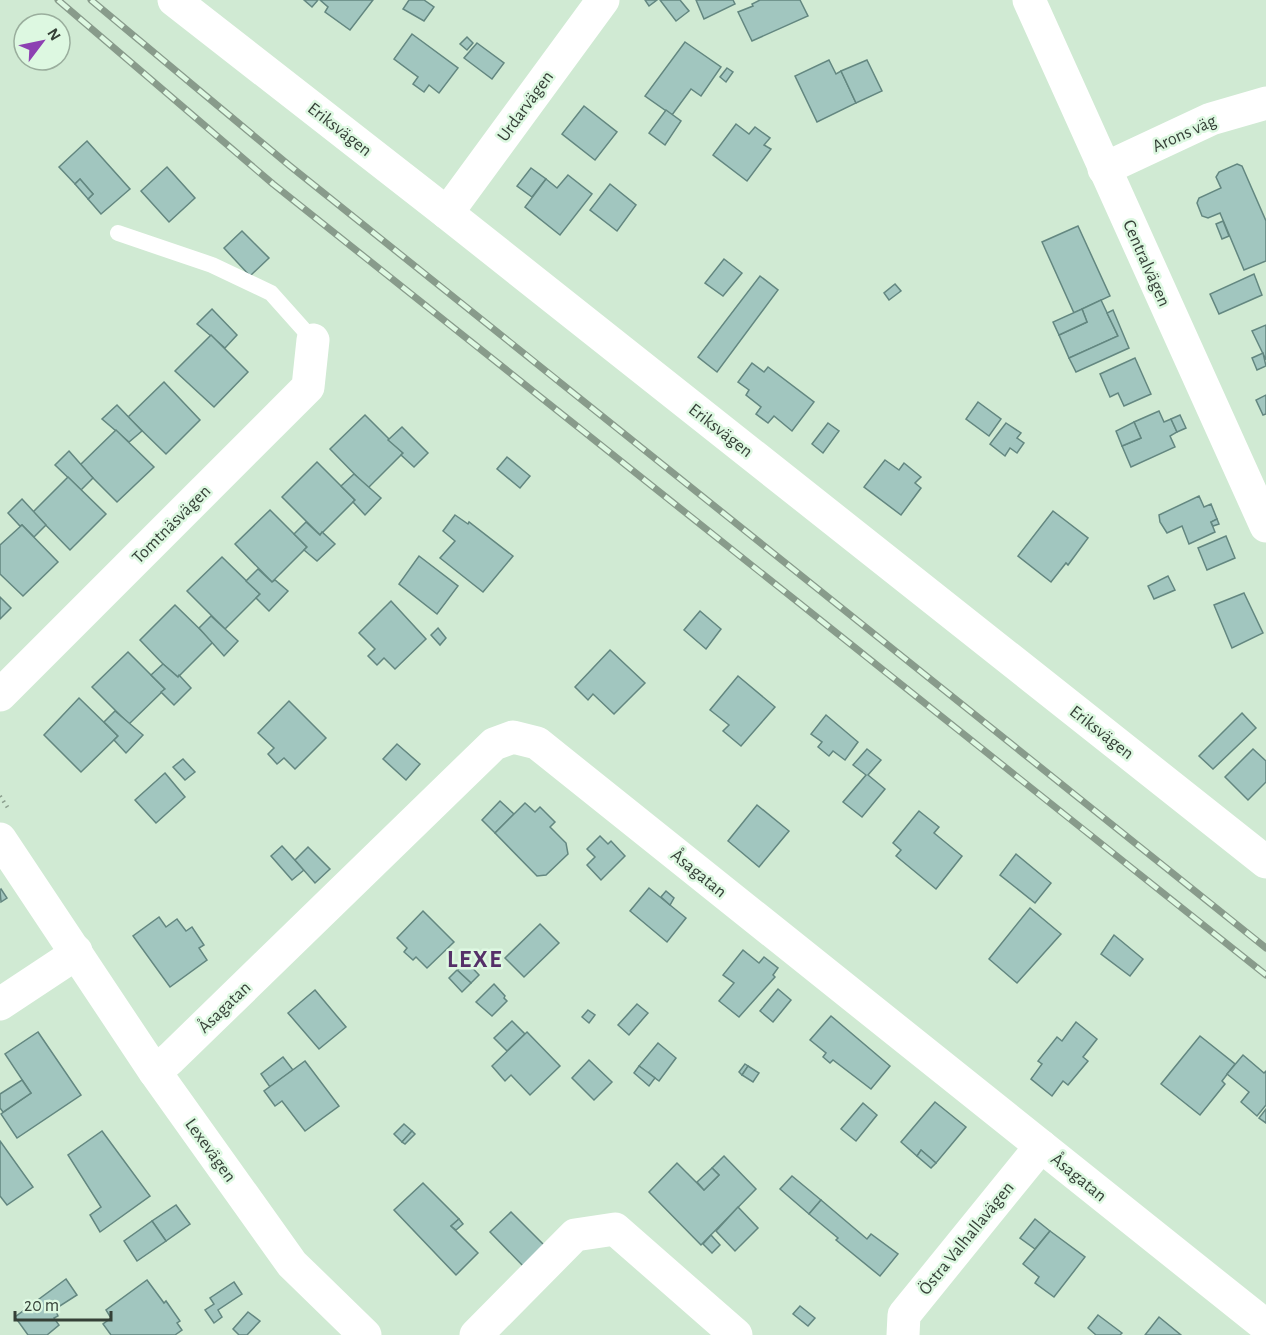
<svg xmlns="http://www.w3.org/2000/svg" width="1266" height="1335" font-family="'Alegreya Sans',sans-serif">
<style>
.building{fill:#a1c6bf;stroke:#638780;stroke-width:1.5}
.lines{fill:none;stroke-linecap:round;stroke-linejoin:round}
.path{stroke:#8a9e8d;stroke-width:4;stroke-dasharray:1.5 4.5;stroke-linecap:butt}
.lane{stroke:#fff;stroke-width:16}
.street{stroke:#fff;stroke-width:33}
.secondary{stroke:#fff;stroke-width:33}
.rail-casing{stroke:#889b8b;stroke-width:7}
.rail{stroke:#ddf8e1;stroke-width:4.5;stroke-dasharray:14;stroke-linecap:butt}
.labels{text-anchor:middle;stroke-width:5;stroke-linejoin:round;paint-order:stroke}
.street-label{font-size:18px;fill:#354037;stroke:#ddf8e1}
.district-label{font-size:24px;font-weight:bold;letter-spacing:1.5px;fill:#553068;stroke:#ddf8e1}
</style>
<rect width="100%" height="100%" fill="#d0ead3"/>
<g class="building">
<polygon points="304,0 318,0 312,7"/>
<polygon points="320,0 373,0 350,30 325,12 328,7"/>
<polygon points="409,0 424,0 434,7 424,21 403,9"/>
<polygon points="645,0 657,0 649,6"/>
<polygon points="660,0 680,0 689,11 676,21"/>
<polygon points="696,0 733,0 735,4 704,19"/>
<polygon points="760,0 800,0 808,16 752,41 738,12 753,6 752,4"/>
<polygon points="412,34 458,68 439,93 429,85 424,92 413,84 418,77 394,59"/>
<polygon points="467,37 473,43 467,50 460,44"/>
<polygon points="685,42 721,67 701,96 691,89 672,115 645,96"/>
<polygon points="477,43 504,63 492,79 464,58"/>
<polygon points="829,60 836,74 841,71 856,103 817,122 795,76"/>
<polygon points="867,60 882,91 856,103 841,71"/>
<polygon points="727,68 733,72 726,82 720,77"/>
<polygon points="584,106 617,132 595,160 562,134"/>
<polygon points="666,110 681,121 665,145 649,133"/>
<polygon points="736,124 749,134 755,127 770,138 764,145 771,149 747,181 713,155"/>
<polygon points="87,141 130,189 101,214 88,199 93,194 80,179 75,184 59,167"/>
<polygon points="1237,164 1242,166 1266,221 1266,261 1244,270 1220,213 1208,218 1202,216 1197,203 1199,198 1221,188 1216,177 1219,172"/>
<polygon points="167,167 195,198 169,222 141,191"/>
<polygon points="531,168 546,179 532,197 517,186"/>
<polygon points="568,175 592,194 560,235 525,207 546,179 557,188"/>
<polygon points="80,179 93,194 88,199 75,184"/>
<polygon points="610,184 636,205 617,231 590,210"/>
<polygon points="1223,221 1229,236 1222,239 1216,224"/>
<polygon points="1078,226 1110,296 1074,313 1042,242"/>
<polygon points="242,231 269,258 250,276 224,248"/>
<polygon points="724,259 742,273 723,296 705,283"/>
<polygon points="1254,274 1262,295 1219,314 1210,294"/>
<polygon points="760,276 778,290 717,372 698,357"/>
<polygon points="895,284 901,291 889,300 884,293"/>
<polygon points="1101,300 1118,336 1069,358 1059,335 1087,322 1082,309"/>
<polygon points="212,309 237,335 225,348 197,324"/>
<polygon points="1082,309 1087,322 1059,335 1053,322"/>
<polygon points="1113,310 1129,348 1076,372 1069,358 1118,336 1107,313"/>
<polygon points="1266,325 1266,360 1252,331"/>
<polygon points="211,335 248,372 214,407 175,371"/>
<polygon points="1263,353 1266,366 1257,370 1252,358"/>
<polygon points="1135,358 1151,394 1124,406 1118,393 1110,397 1100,374"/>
<polygon points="752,363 764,372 768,367 814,402 792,431 774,416 768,423 756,414 761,407 746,395 749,390 738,382"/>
<polygon points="164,382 200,420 166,454 128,417"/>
<polygon points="1266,395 1266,414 1263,415 1256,400"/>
<polygon points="978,402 1001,419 989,436 966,419"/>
<polygon points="117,405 142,431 129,442 102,419"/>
<polygon points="1159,411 1164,422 1171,419 1177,432 1170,436 1175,447 1131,467 1122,446 1141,438 1134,422"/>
<polygon points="365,415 403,453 368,488 330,449"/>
<polygon points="1180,415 1186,428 1177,432 1171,419"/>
<polygon points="1134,422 1141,438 1122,446 1116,431"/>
<polygon points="828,423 839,431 823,453 812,444"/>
<polygon points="1006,423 1021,433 1017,438 1024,443 1017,453 1010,448 1005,456 990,444"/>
<polygon points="402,427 428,453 414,467 401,455 403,453 388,440"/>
<polygon points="116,430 154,467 117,502 80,465"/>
<polygon points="69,451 93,478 81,490 55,465"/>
<polygon points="507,457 530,476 520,488 497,469"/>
<polygon points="885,460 899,470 904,463 921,477 915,483 921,488 901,515 864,487"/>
<polygon points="317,462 355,500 320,535 282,497"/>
<polygon points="354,474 381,498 365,515 353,502 355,500 341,486"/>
<polygon points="68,477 106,514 70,550 33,512"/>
<polygon points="1199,496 1204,507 1211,504 1217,519 1211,522 1215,532 1189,544 1182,526 1167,533 1160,522 1159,515"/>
<polygon points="22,499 46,525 34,537 22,525 20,526 8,513"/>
<polygon points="270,510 307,547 272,582 235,544"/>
<polygon points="1053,511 1088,538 1068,565 1066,563 1051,582 1018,556"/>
<polygon points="455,515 468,524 469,522 513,556 483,592 440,558 455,541 443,531"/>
<polygon points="1217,519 1219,524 1213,526 1211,522"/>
<polygon points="306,522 320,535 322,532 335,544 317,561 304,550 307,547 294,534"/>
<polygon points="22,525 58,562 23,596 0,574 0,545"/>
<polygon points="1226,536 1235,558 1207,570 1198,548"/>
<polygon points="419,556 458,586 437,614 399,584"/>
<polygon points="222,557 260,594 225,629 187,591"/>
<polygon points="258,569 272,582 275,580 288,591 269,611 256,598 260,594 246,581"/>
<polygon points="1168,576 1175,590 1154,599 1148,586"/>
<polygon points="1244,593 1263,633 1232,648 1214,605"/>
<polygon points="0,597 11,608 0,619"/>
<polygon points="391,601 426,639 395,669 384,658 377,665 368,656 375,649 359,633"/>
<polygon points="175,605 213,642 178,677 163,664 140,640"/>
<polygon points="700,611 721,629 706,649 684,630"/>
<polygon points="211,616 238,641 224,656 199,628"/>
<polygon points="438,628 446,638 440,645 431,635"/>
<polygon points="610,650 645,683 614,714 593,694 588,700 575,687"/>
<polygon points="128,652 165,689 129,724 92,687"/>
<polygon points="163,664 178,677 179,675 191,688 174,705 161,692 165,689 151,675"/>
<polygon points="738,676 775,707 741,746 723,731 729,725 710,710"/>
<polygon points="79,698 118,736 81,772 44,735"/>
<polygon points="289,701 326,738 295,769 284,758 277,764 268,754 274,748 258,733"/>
<polygon points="115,711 143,735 126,753 114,740 118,736 104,722"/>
<polygon points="1242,713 1256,728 1213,769 1199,756"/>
<polygon points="826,715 858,742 845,760 833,751 829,756 818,747 822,742 811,734"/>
<polygon points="397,744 420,764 406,780 383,759"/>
<polygon points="867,749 881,760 868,775 885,789 862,817 843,802 866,775 853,765"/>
<polygon points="1253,749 1266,761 1266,782 1248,800 1225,777"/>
<polygon points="183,759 195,772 185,780 173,767"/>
<polygon points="165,773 185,797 156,823 135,800"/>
<polygon points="500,801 514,814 495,833 482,820"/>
<polygon points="525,803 535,812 540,807 555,822 550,827 566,843 568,854 546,875 537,876 495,833"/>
<polygon points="757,805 789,831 759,867 728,841"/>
<polygon points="919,811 939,827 934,833 962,856 936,889 896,856 901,850 893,843"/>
<polygon points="600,836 608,844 611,841 625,856 601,880 587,865 595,857 587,849"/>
<polygon points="282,846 304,870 292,880 271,856"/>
<polygon points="308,847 330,869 315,883 295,860"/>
<polygon points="1016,854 1051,883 1035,903 1000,875"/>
<polygon points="649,888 686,918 667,942 630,911"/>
<polygon points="1,889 7,898 1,902 0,890"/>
<polygon points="666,891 674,898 670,905 661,897"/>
<polygon points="1030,908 1061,934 1017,983 989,959"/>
<polygon points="423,911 454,942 427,968 416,957 413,960 404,952 407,948 397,938"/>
<polygon points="159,917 166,927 177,919 186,931 192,927 204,945 199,948 207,960 170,987 133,936"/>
<polygon points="540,924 559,943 524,977 505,958"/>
<polygon points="1114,935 1143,959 1130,976 1101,954"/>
<polygon points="743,950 759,963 764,957 778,968 773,975 775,977 739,1017 719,1001 734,983 723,975"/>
<polygon points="466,961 479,975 471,983 457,970"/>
<polygon points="457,970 471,983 462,992 449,978"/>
<polygon points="494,984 505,996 504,998 507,1001 492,1016 476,1002"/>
<polygon points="778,989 791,1000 773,1022 760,1011"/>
<polygon points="315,990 346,1027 319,1049 288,1013"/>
<polygon points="637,1004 648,1013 629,1035 618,1025"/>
<polygon points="588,1010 595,1015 589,1023 582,1017"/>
<polygon points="831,1016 890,1066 871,1089 833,1060 830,1063 823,1057 826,1053 810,1040"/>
<polygon points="512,1021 525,1034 507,1051 494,1038"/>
<polygon points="1076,1022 1097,1039 1083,1057 1088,1061 1068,1085 1063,1081 1052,1096 1031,1079 1042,1064 1038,1061 1057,1037 1062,1041"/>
<polygon points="38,1032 81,1095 17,1138 1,1114 31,1093 5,1054"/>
<polygon points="527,1032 560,1066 530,1095 511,1075 505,1081 492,1066"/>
<polygon points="1200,1036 1235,1064 1222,1081 1225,1084 1200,1115 1161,1084"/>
<polygon points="658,1043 676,1058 659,1081 639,1066"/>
<polygon points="1243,1055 1264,1073 1266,1071 1266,1105 1257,1116 1241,1102 1249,1092 1227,1074"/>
<polygon points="283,1057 293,1070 270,1087 261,1074"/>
<polygon points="589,1060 612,1082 594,1100 572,1078"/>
<polygon points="305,1061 339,1106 305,1131 282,1101 275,1106 264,1091"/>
<polygon points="745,1064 748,1066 742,1075 739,1072"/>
<polygon points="639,1066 655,1078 649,1086 634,1073"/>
<polygon points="748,1066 759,1073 753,1082 742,1075"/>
<polygon points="22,1080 31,1093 3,1112 0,1108 0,1094"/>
<polygon points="935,1102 966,1127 936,1163 921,1150 917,1156 901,1142"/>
<polygon points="863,1103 877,1115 856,1141 841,1129"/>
<polygon points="1266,1109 1266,1123 1259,1118"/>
<polygon points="404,1124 412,1131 402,1142 394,1134"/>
<polygon points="102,1131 150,1196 100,1232 90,1215 101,1207 68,1155"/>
<polygon points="412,1131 415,1134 405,1144 402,1142"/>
<polygon points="0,1141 33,1187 7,1205 0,1196"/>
<polygon points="921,1150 936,1163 931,1168 917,1156"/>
<polygon points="724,1156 756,1189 701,1245 649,1192 677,1163 704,1190 719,1175 712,1168"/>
<polygon points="712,1168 719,1175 704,1190 697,1182"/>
<polygon points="792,1176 821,1200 809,1214 780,1189"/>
<polygon points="423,1183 459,1219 451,1226 478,1253 456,1275 394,1210"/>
<polygon points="821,1200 867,1239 871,1234 898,1254 880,1276 836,1240 838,1238 809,1214"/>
<polygon points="176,1205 190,1224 166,1241 152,1221"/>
<polygon points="738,1207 758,1228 735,1251 716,1231"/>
<polygon points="511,1212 545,1246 524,1267 490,1232"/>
<polygon points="459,1219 463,1224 456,1230 451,1226"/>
<polygon points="1035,1219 1050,1231 1035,1249 1020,1238"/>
<polygon points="152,1221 166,1241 137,1261 124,1241"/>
<polygon points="1050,1231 1085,1257 1054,1297 1035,1283 1039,1277 1023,1264"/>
<polygon points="711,1235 720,1245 712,1253 703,1244"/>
<polygon points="66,1279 77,1295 55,1309 58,1316 54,1318 59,1325 47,1335 28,1335 15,1317"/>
<polygon points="147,1280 164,1303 166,1301 180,1321 177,1323 182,1330 175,1335 111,1335 103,1324 111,1318 106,1310"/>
<polygon points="234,1282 242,1294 218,1310 222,1317 214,1323 205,1310 214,1304 210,1298"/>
<polygon points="800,1306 815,1318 808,1326 793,1314"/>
<polygon points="248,1312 260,1321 247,1335 239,1335 233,1329"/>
<polygon points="1098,1315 1122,1333 1120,1335 1096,1335 1088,1328"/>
<polygon points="1159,1317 1181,1335 1145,1335"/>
</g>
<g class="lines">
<polyline class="path" points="0,796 8,808"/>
<polyline class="lane" points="118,233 212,265 271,293 313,340"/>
<g class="street">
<polyline points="174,0 447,213 1266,862"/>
<polyline points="1029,0 1266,526"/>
<polyline points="1104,169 1211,119 1266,103"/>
<polyline points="447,213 603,0"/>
<polyline points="0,695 308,387 313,340"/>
<polyline points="0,1004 65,961 76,951"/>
<polyline points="155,1072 171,1058 494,744 513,737 537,743 1266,1326"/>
<polyline points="476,1335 575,1235 615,1229 736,1335"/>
<polyline points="903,1335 904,1315 1041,1146"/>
</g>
<polyline class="secondary" points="0,839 155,1072 292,1264 365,1335"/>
<g class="rail-casing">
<g id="rail">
<polyline points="58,0 273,184 1266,975"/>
<polyline points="91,0 290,166 1266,948"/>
</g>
</g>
<use href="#rail" class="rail"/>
</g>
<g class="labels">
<g class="street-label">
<text transform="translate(525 106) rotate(-54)" y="6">Urdarvägen</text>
<text transform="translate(340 129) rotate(38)" y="6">Eriksvägen</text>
<text transform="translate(1184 133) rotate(-24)" y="6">Arons väg</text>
<text transform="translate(1147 263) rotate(66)" y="6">Centralvägen</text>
<text transform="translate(721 430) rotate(38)" y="6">Eriksvägen</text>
<text transform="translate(171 524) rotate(-45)" y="6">Tomtnäsvägen</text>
<text transform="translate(1102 732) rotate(38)" y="6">Eriksvägen</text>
<text transform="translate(699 873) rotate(39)" y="6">Åsagatan</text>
<text transform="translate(224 1007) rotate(-44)" y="6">Åsagatan</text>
<text transform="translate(211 1150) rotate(54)" y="6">Lexevägen</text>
<text transform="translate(1079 1177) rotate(39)" y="6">Åsagatan</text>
<text transform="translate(966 1238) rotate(-51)" y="6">Östra Valhallavägen</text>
</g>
<g class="district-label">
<text x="475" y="967">LEXE</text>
</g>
</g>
<g transform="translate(42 42) rotate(58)"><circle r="28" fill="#ddf8e1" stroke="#9aae9d" stroke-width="1.5"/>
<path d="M0-4.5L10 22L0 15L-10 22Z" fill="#8d41b2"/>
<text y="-9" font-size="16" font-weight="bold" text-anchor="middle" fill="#354037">N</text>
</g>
<path d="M15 1311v9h96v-9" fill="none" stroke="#354037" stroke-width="3"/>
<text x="24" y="1311" font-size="18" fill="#354037" stroke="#ddf8e1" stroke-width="4.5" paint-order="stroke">20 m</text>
</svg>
